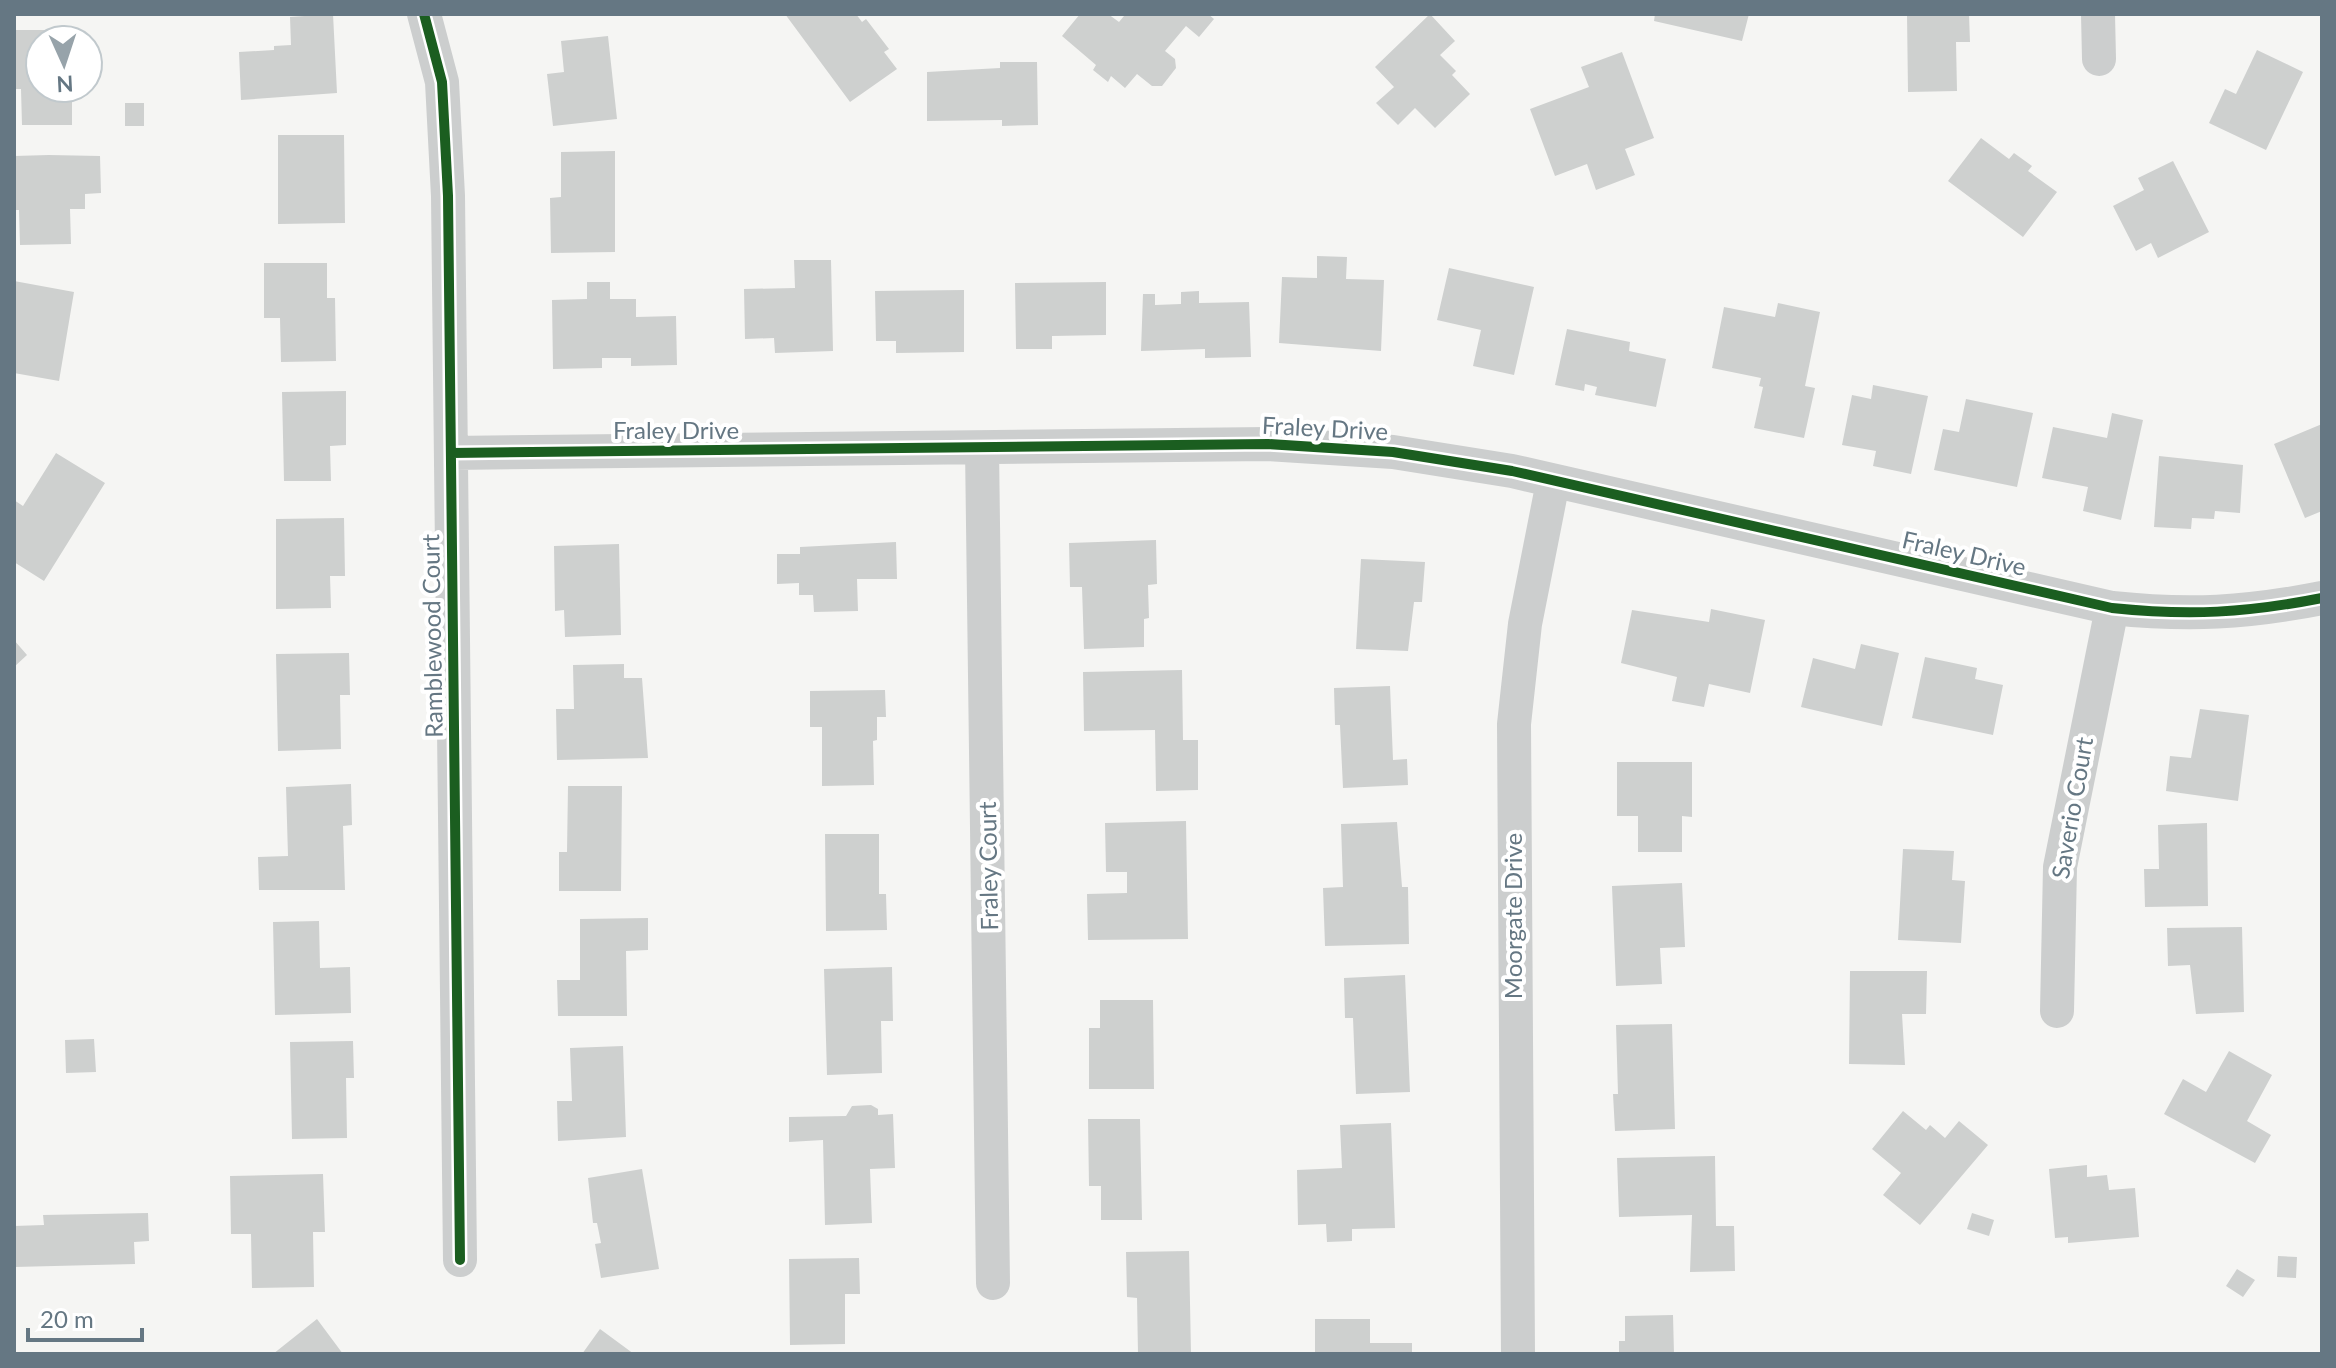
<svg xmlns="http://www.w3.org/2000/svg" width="2336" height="1368" font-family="Lato,sans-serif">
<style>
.building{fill:#ced0cf}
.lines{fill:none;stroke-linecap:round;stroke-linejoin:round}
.minor{stroke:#cccece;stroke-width:34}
.cycleway-casing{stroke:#fff;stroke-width:15}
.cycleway{stroke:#1b5e20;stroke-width:10}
.labels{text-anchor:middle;stroke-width:8;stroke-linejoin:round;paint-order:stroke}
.street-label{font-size:24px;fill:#657783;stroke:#fff}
</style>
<rect width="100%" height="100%" fill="#f5f5f3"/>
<path class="building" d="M 333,14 L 337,93 L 241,100 L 239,52 L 274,50 L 274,46 L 291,45 L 290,17 Z
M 785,14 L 856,14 L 862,22 L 866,19 L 889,49 L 884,52 L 897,69 L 850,102 Z
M 1080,14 L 1108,14 L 1119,22 L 1124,16 L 1121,14 L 1208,14 L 1214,19 L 1199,37 L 1186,26 L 1165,51 L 1175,59 L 1176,68 L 1162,86 L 1152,86 L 1137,74 L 1125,88 L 1111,76 L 1108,82 L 1093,70 L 1096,65 L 1062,36 Z
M 1430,14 L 1455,41 L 1440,55 L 1456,71 L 1452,75 L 1470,94 L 1435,128 L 1415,108 L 1398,125 L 1376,103 L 1394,87 L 1375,67 Z
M 1655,14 L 1749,14 L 1742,41 L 1654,21 Z
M 1907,14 L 1969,14 L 1970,42 L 1956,42 L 1957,91 L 1908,92 Z
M 14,30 L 72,30 L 72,40 L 40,40 L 40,88 L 72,88 L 72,125 L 22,125 L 21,89 L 14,89 Z
M 608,36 L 617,119 L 553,126 L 547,74 L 564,72 L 561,41 Z
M 2257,50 L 2303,72 L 2266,150 L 2209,123 L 2225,89 L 2236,94 Z
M 1622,52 L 1654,138 L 1625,149 L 1635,175 L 1596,190 L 1587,164 L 1555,176 L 1530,109 L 1589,87 L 1581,67 Z
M 1000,62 L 1037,62 L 1038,125 L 1002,126 L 1002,120 L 927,121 L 927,72 L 1000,68 Z
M 125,103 L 144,103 L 144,126 L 125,126 Z
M 278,135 L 344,135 L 345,223 L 278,224 Z
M 1981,138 L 2009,159 L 2014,153 L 2032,166 L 2028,171 L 2057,192 L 2023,237 L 1948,181 Z
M 615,151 L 615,252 L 551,253 L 550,198 L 561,197 L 561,152 Z
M 49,155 L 100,156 L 101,193 L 85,194 L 85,209 L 70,209 L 71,244 L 20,245 L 19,210 L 14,210 L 14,156 Z
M 2173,161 L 2209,232 L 2158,258 L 2151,243 L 2136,251 L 2113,206 L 2144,190 L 2138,178 Z
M 1317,256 L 1347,257 L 1346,279 L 1384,280 L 1381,351 L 1279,343 L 1282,277 L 1317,278 Z
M 794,260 L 831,260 L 833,351 L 775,353 L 774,338 L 745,339 L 744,289 L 795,288 Z
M 264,263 L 327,263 L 327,298 L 335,298 L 336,361 L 281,362 L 280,318 L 264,318 Z
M 1449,268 L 1534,287 L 1514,375 L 1473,366 L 1481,330 L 1437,320 Z
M 14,281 L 74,292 L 59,381 L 14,373 Z
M 587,282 L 610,282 L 610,299 L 636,299 L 636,317 L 676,316 L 677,365 L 631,366 L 631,358 L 602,358 L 602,368 L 553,369 L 552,300 L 587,299 Z
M 1106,282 L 1106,335 L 1052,336 L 1052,349 L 1016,349 L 1015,283 Z
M 964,290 L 964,352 L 896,353 L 896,341 L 876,341 L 875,291 Z
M 1199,291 L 1199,303 L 1249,302 L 1251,357 L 1205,358 L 1205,349 L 1141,351 L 1143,294 L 1155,294 L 1155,305 L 1181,304 L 1181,292 Z
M 1778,303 L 1820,312 L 1805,386 L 1815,388 L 1804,438 L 1754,428 L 1763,387 L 1759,386 L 1761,378 L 1712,368 L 1724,307 L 1775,317 Z
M 1567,329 L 1630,342 L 1629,351 L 1666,359 L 1656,407 L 1595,395 L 1597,387 L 1585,384 L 1584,391 L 1555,385 Z
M 1873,385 L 1928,396 L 1911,474 L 1873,466 L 1876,451 L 1842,445 L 1852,395 L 1871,399 Z
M 346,391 L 346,445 L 330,446 L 331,481 L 284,481 L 282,392 Z
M 1966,399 L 2033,413 L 2017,487 L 1934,470 L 1943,429 L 1959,432 Z
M 2112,413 L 2143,420 L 2121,520 L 2083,511 L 2088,487 L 2042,478 L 2053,427 L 2107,438 Z
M 2322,424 L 2322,511 L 2305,518 L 2274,444 Z
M 56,453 L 105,483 L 44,581 L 14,562 L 14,500 L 23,506 Z
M 2159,456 L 2243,465 L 2240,513 L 2215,511 L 2214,519 L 2192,518 L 2191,529 L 2154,527 Z
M 344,518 L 345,576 L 330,576 L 331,608 L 276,609 L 276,519 Z
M 1156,540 L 1157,584 L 1148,585 L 1149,618 L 1144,619 L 1144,647 L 1084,649 L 1082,587 L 1070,587 L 1069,543 Z
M 896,542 L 897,579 L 857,579 L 858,611 L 814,612 L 813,595 L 799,595 L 799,583 L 777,584 L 777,554 L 800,554 L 800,547 Z
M 619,544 L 621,635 L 565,637 L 564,610 L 555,611 L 554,546 Z
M 1361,559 L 1425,562 L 1422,602 L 1414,602 L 1408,651 L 1356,649 Z
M 1711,609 L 1765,620 L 1750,693 L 1709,684 L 1704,707 L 1672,701 L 1677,677 L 1621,663 L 1632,610 L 1709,622 Z
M 14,640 L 27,655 L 14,667 Z
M 1861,644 L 1899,653 L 1882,726 L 1801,707 L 1813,658 L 1855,669 Z
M 349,653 L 350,695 L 340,695 L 341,749 L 278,751 L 276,654 Z
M 1925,657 L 1977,668 L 1975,679 L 2003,685 L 1993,735 L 1912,718 Z
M 624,664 L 624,678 L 642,678 L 648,758 L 557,760 L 556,709 L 574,709 L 573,665 Z
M 1182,670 L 1183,740 L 1198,740 L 1198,790 L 1156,791 L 1155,730 L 1084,731 L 1083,672 Z
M 1390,686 L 1393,760 L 1407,759 L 1408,785 L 1343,788 L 1340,725 L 1335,725 L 1334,688 Z
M 885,690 L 886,717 L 877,717 L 877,740 L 873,741 L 874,785 L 822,786 L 822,727 L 810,727 L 810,691 Z
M 2200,709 L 2249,715 L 2238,801 L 2166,791 L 2170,756 L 2191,758 Z
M 1617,762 L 1692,762 L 1692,817 L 1682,816 L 1682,852 L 1638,852 L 1638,816 L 1617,816 Z
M 351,784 L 352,825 L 343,826 L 345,890 L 259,890 L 258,857 L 288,856 L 286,787 Z
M 568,786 L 622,786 L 621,891 L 559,891 L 559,852 L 567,852 Z
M 1186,821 L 1188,939 L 1088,940 L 1087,894 L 1127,893 L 1127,872 L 1106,872 L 1105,823 Z
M 1397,822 L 1402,887 L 1408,887 L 1409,944 L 1325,946 L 1323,888 L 1343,887 L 1341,824 Z
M 2207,823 L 2208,906 L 2145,907 L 2144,869 L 2159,869 L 2158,825 Z
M 825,834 L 879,834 L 879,894 L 886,894 L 887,930 L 826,931 Z
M 1903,849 L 1954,851 L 1952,880 L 1965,881 L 1961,943 L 1898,940 Z
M 1682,883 L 1685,947 L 1660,948 L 1662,984 L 1616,986 L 1612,886 Z
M 648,918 L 648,950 L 626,951 L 627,1016 L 558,1016 L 557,980 L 580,980 L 580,919 Z
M 319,921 L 320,968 L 350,967 L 351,1013 L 275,1015 L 273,922 Z
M 2242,927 L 2244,1012 L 2196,1014 L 2190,965 L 2168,966 L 2167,928 Z
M 892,967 L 893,1021 L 881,1021 L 882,1073 L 827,1075 L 824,969 Z
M 1850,971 L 1927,971 L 1926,1014 L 1902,1014 L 1905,1065 L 1849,1064 Z
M 1405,975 L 1410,1092 L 1356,1094 L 1353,1018 L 1345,1018 L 1344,978 Z
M 1100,1000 L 1153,1000 L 1154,1089 L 1089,1089 L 1089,1028 L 1100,1028 Z
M 1672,1024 L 1675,1129 L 1615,1131 L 1613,1094 L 1618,1094 L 1616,1025 Z
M 94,1039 L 96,1072 L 66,1073 L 65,1040 Z
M 353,1041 L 354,1078 L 346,1078 L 347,1138 L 292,1139 L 290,1042 Z
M 623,1046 L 626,1137 L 558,1141 L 557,1101 L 572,1101 L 570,1048 Z
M 2229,1051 L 2272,1075 L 2247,1121 L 2271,1135 L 2255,1163 L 2164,1114 L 2183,1079 L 2206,1092 Z
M 871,1105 L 878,1109 L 878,1115 L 893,1114 L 895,1168 L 870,1169 L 872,1223 L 825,1225 L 823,1140 L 789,1142 L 789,1117 L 846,1116 L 852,1106 Z
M 1903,1111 L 1926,1130 L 1930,1125 L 1945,1138 L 1959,1121 L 1988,1145 L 1920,1225 L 1883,1195 L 1901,1173 L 1872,1149 Z
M 1088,1119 L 1140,1119 L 1142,1220 L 1101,1220 L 1101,1186 L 1089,1186 Z
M 1391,1123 L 1395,1228 L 1352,1229 L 1352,1241 L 1327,1242 L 1326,1224 L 1298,1225 L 1297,1170 L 1342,1168 L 1340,1125 Z
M 1715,1156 L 1716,1226 L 1734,1226 L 1735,1271 L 1690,1272 L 1692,1215 L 1619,1217 L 1617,1158 Z
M 2087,1165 L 2087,1177 L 2107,1175 L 2109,1190 L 2135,1188 L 2139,1237 L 2068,1243 L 2068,1237 L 2055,1238 L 2049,1169 Z
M 642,1169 L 659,1269 L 601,1278 L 595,1244 L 601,1243 L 597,1223 L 593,1223 L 588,1178 Z
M 323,1174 L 325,1232 L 313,1232 L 314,1287 L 252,1288 L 251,1234 L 231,1234 L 230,1176 Z
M 148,1213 L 149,1241 L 134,1242 L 135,1264 L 14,1267 L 14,1226 L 44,1225 L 43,1215 Z
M 1972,1213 L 1994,1220 L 1989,1236 L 1967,1229 Z
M 1189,1251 L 1191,1354 L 1138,1354 L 1137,1298 L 1127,1297 L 1126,1252 Z
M 2278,1256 L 2297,1257 L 2296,1278 L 2277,1277 Z
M 859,1258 L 860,1294 L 845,1294 L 845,1344 L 790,1345 L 789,1259 Z
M 2237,1269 L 2255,1280 L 2243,1297 L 2226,1286 Z
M 1673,1315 L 1674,1354 L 1619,1354 L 1619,1341 L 1625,1341 L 1625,1316 Z
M 317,1319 L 343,1354 L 273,1354 Z
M 1315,1319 L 1370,1319 L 1370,1343 L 1412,1343 L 1412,1354 L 1315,1354 Z
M 600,1329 L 634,1354 L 582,1354 Z"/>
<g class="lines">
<path class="minor" d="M 424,14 L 442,82 L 448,196 L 460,1260
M 2098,14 L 2099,59
M 982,448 L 993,1283
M 451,453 L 1268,444 L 1393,452 L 1512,471 L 2112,608 C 2189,616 2246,613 2322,598
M 2057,1011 L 2060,867 L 2112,608
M 1518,1354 L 1514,724 L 1525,624 L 1553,482"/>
<defs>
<path id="cycleway" d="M 424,14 L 442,82 L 448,196 L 460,1260
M 451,453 L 1268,444 L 1393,452 L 1512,471 L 2112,608 C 2189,616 2246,613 2322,598"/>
</defs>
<use href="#cycleway" class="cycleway-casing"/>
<use href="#cycleway" class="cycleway"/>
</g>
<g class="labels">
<g class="street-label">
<text transform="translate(1325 429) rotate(3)" y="8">Fraley Drive</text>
<text x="676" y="439">Fraley Drive</text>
<text transform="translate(1964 554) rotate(13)" y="8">Fraley Drive</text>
<text transform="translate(433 636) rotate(-91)" y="8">Ramblewood Court</text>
<text transform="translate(2073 808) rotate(-80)" y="8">Saverio Court</text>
<text transform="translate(989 866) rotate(-91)" y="8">Fraley Court</text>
<text transform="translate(1514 916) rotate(-90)" y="8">Moorgate Drive</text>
</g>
</g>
<rect width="2336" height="1368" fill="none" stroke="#657783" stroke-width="32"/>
<g transform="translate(64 64) rotate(177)"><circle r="38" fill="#ffffff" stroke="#c1c9cd" stroke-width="2"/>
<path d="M0-6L14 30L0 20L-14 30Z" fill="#97a3aa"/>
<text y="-12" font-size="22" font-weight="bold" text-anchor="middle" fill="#657783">N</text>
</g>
<path d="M28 1328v12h114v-12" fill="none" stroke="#657783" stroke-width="4"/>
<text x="40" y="1328" font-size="24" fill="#657783" stroke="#ffffff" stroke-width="6" paint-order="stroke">20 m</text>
</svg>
